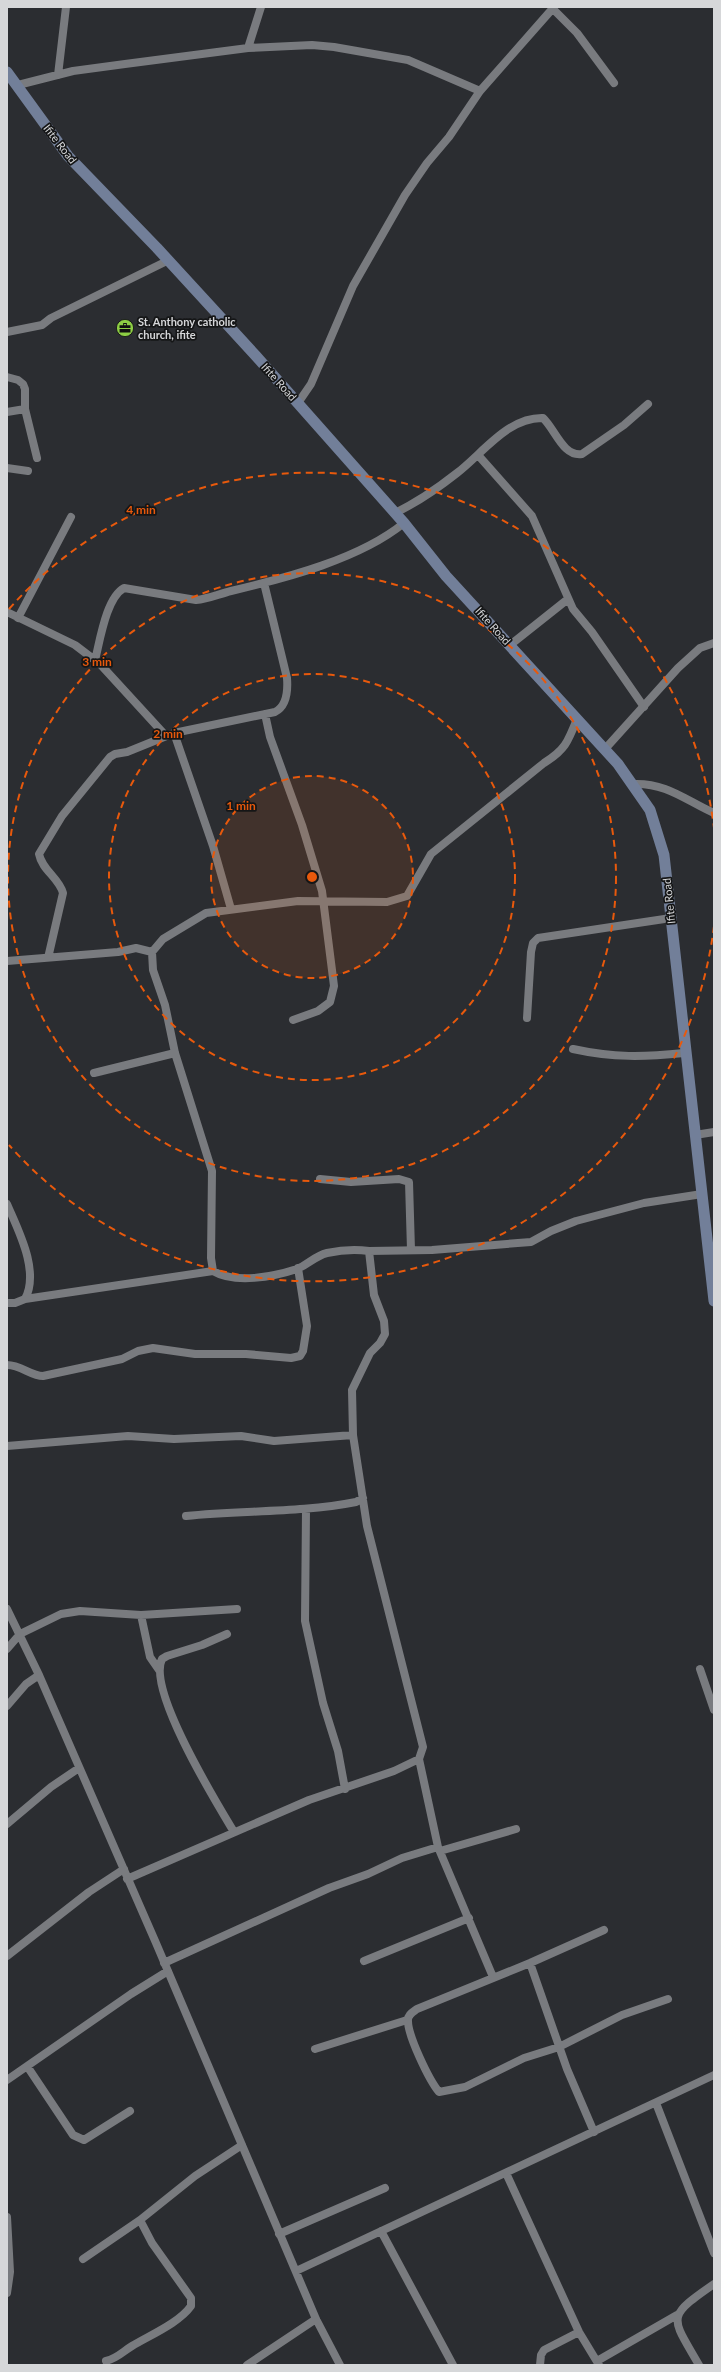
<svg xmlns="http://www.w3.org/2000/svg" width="721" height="2372" font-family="Lato,sans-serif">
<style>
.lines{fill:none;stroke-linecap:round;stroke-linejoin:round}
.street{stroke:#797b7f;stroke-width:8}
.secondary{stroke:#727f99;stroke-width:11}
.ring{fill:none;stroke:#e8590c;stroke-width:2;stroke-dasharray:7 5}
.labels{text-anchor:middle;stroke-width:3.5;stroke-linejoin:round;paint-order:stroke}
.street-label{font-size:11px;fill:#d6d7d9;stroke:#151617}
.poi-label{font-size:11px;font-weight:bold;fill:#d6d7d9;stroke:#151617;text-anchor:start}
.centre{fill:#e8590c;stroke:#151617;stroke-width:2}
.ring-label{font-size:12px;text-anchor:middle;font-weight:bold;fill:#e8590c;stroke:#151617;stroke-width:3.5;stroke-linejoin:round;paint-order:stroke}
</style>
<rect width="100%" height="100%" fill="#2b2d31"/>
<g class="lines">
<path class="street" d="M 553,9 L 577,33 L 614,83
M 248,48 L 261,7
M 58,75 L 66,7
M 18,85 L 73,71 L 125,64 L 248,48 L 312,45 L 334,47 L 408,60 L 480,91
M 7,332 L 42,325 L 51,318 L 169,260
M 7,377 L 18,380 L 23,384 L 25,389 L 25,409 L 37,458
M 298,403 L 311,384 L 353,286 L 405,195 L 427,163 L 449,137 L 480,91 L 554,7
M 7,412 L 25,409
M 478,455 L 532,516 L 573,609 L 592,632 L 644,707
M 7,468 L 28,471
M 395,513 C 418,502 438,488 457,473 C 483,453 508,417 543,418 C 555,429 563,457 582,454 L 624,425 L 648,404
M 7,612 L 75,645 L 100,664 L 166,736
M 18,618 L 71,517
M 510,645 L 568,599
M 95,660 C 100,641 106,598 124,588 L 196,600 C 208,599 219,594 231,591 C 286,578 360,559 404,523
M 265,714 L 270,737 L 302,825 L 322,891 L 334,986 L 330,1002 L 318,1011 L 293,1020
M 174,733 L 213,846 L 231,909
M 605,749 L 678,668 L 700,648 L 714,643
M 634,784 C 667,783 685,800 714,813
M 48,958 L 63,893 C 59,878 42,870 39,854 L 62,816 L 110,757 L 115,754 L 127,752 L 174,733 L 275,712 C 287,706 288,691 287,678 L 264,583
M 7,961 L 118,952 L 136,948 L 152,952
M 527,1018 L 531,952 L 533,943 L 538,938 L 671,918
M 573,1049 C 614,1058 644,1057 684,1053
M 94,1073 L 175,1053
M 695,1135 L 714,1132
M 320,1179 L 351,1182 L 399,1179 L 409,1182 L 411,1250
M 7,1204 C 18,1230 40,1271 25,1299 L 15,1303 L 7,1303
M 369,1251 C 355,1249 341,1250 327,1253 C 315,1256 307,1265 297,1269 C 273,1277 235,1284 213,1271 L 211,1258 L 212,1171 L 175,1053 L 165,1005 L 153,970 L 152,952 L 163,939 L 206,913 L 298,901 L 387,902 L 407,896 L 431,854 L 544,763 C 565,750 568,742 577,719
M 25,1299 L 213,1271
M 7,1365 C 21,1365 31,1376 43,1376 L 122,1359 L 138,1351 L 153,1348 L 195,1354 L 246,1354 L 291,1358 L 300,1356 L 303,1351 L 307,1326 L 298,1268
M 353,1435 L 352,1390 L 370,1353 L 380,1343 L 385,1334 L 384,1321 L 374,1295 L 369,1251 L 432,1250 L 531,1242 L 551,1231 L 576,1221 L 644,1203 L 702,1194
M 7,1446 L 128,1436 L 174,1439 L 241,1436 L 274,1441 L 353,1435 L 367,1526 L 423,1747 L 419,1759 L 438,1847 L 493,1977
M 306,1510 L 305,1621 L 323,1703 L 338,1751 L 345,1789
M 186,1516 C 243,1510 300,1513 356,1502 L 363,1498
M 7,1609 L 39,1675 L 156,1943 L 316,2319 L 340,2365
M 141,1615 L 150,1657 L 159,1670
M 227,1634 L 202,1645 L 167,1656 L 162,1659 C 147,1690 216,1802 234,1832
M 7,1649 L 20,1634 L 61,1614 L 80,1611 L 141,1615 L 237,1609
M 700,1669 L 714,1710
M 7,1706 L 26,1684 L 39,1675
M 7,1824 L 51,1787 L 79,1768
M 440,1851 L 516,1829
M 127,1879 L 309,1800 L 394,1771 L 419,1759
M 604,1930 L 530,1963 L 417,2009 C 413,2012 407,2015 408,2021 C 408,2036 429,2080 439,2092 L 465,2087 L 524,2058 L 559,2047 L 622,2015 L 668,1999
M 7,1956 L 89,1892 L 124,1869
M 364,1961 L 469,1918
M 164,1963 L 329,1888 L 368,1874 L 402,1858 L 438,1847
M 530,1963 L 567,2069 L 594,2132
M 315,2049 L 407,2020
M 27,2066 L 73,2135 L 84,2140 L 130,2111
M 7,2080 L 131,1994 L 168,1971
M 656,2103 L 714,2253
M 506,2173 L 579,2332 L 599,2365
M 7,2217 L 10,2272 L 7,2293
M 381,2231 L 453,2365
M 279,2234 L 385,2188
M 83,2259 L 140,2220
M 296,2271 L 714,2075
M 106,2361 C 118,2358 122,2352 132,2346 C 150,2335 179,2323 191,2306 L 191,2298 L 152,2243 L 140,2220 L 195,2176 L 242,2145
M 597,2361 L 677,2315
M 247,2365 L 316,2319
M 540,2365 L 541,2355 L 544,2350 L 579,2332
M 699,2365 C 671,2316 665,2318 714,2284"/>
<path class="secondary" d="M 7,72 L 68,156 L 157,248 L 256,356 L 404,523 L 446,576 L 618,764 L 650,810 L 664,855 L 714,1301"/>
</g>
<circle cx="312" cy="877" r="101" fill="#e8590c" fill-opacity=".12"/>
<g class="ring">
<circle cx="312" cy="877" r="101"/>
<circle cx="312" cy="877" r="203"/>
<circle cx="312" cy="877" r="304"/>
<path d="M714 926A405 405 0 0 1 9 1145M9 609A405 405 0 0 1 714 828"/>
</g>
<defs>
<symbol id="office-disc" viewBox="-11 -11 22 22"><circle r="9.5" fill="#8dce44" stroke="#151617"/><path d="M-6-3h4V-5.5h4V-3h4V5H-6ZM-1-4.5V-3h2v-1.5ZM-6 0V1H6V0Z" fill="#111"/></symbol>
</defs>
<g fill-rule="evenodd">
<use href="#office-disc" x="115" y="318" width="20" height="20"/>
</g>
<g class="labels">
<g class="street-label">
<text transform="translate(60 144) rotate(52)" y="4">Ifite Road</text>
<text transform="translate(279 382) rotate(48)" y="4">Ifite Road</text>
<text transform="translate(493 626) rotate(48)" y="4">Ifite Road</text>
<text transform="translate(669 901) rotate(-96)" y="4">Ifite Road</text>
</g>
<g class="poi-label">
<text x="138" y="326">St. Anthony catholic<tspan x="138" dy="13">church, ifite</tspan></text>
</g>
</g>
<circle cx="312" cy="877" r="6" class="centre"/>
<g class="ring-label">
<text x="141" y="514">4 min</text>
<text x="97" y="666">3 min</text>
<text x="168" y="738">2 min</text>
<text x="241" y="810">1 min</text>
</g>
<rect width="721" height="2372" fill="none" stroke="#d6d7d9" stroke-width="16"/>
</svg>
